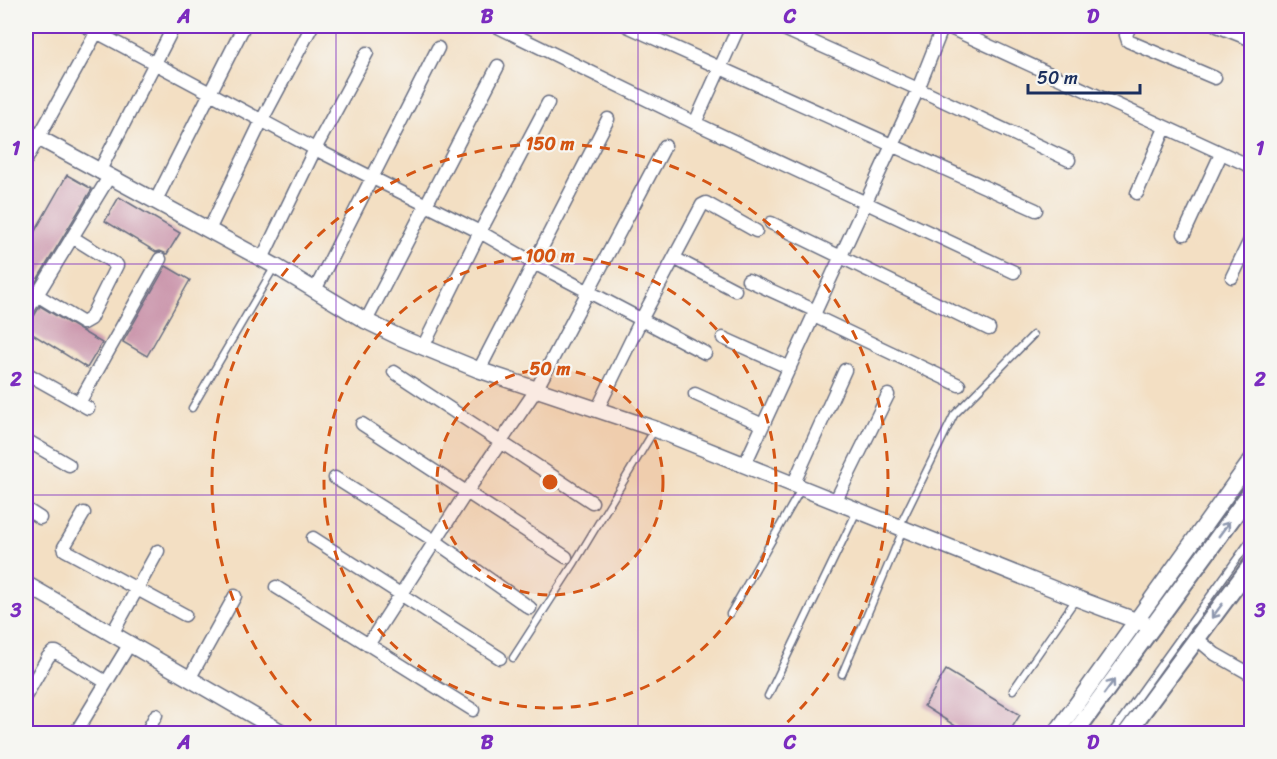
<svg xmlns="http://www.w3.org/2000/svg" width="1277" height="759" font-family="Sriracha,sans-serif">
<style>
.building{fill:#cc99ae}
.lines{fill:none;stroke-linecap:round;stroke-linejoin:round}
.service-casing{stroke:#676d81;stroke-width:9}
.minor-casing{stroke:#676d81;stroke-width:15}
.tertiary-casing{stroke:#676d81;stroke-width:18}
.secondary-casing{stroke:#676d81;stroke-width:20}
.service{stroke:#fff;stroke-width:6}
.minor{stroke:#fff;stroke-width:12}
.tertiary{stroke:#fff;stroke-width:15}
.secondary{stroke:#fff;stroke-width:16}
.oneway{stroke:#8d97ae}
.grid{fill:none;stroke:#7b2cbf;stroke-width:1.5;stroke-opacity:0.55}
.ring{fill:none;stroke:#d45514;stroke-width:3;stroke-dasharray:10 8}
.centre{fill:#d45514;stroke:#f6f6f2;stroke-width:3}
.ring-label{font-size:18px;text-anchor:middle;font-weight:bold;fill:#d45514;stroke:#f6f6f2;stroke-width:4.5;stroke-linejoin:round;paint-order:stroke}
.neatline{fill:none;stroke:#7b2cbf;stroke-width:2}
.grid-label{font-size:20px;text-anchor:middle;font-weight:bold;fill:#7b2cbf}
</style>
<rect width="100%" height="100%" fill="#f6f6f2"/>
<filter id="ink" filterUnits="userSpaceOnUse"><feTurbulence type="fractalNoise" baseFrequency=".0167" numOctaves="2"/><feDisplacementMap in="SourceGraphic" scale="12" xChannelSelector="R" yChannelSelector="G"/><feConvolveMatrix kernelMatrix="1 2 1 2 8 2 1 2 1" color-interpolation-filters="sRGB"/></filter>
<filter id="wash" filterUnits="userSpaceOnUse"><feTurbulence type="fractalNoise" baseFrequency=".008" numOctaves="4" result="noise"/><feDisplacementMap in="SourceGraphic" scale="24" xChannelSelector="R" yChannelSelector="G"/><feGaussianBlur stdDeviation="1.35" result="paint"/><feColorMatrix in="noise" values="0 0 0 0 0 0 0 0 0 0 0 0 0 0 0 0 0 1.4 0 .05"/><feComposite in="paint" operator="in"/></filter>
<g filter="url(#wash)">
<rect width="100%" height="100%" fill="#f3dfc3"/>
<g id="blocks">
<path class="building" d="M 67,175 L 92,189 L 26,298 L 26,247 Z
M 119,197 L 180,233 L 167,254 L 160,251 L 156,252 L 105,221 Z
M 166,266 L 190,280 L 147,356 L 123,342 Z
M 40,306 L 102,343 L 87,368 L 26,330 L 26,321 L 33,318 Z
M 946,670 L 1020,715 L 1008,734 L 968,734 L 924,706 Z"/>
</g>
</g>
<g filter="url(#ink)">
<use href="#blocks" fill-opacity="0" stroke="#676d81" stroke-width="1.5"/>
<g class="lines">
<defs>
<path id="service" d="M 192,408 L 275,266
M 899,527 L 954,415 L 1033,335
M 730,614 L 801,489
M 513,658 L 575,562 L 655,429
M 842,674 L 903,530
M 1013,690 L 1076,599
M 768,696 L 857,511
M 1111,734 L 1252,538"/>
<path id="minor" d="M 85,26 L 315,149 L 480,232 L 534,263 L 705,353
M 496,26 L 695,123 L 1014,272
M 627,26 L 1036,210
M 777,26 L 918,89 L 1069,160
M 946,26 L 1252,167
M 1130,26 L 1126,35 L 1128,41 L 1215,78
M 1217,26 L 1252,40
M 26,30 L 28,26
M 695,123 L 739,26
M 26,160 L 100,26
M 99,172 L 174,26
M 1137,193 L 1165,128
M 155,202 L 244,26
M 771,223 L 989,329
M 209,230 L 262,120 L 312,26
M 1184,234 L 1221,154
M 674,258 L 735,290
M 262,259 L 315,149 L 367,53
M 1232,277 L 1252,236
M 748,280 L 816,311
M 315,290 L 438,48
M 37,295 L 83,323 L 90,319 L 117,265 L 72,237
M 26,313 L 109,177
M 814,316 L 959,385
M 366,321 L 498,66
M 723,338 L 790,368
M 423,347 L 480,232 L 548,103
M 479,370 L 608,119
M 394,372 L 592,502
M 26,373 L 88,408
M 695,394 L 763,425
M 79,403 L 160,259
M 597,410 L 641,320 L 702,205 L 706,203 L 756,231
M 362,424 L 566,557
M 26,440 L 69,465
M 745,464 L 918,89 L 943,26
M 335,478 L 435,541 L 530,608
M 793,485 L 845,370
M 835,502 L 888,395
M 26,509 L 40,518
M 84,513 L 64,547 L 65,550 L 185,615
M 313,538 L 500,658
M 276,587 L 473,710
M 112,634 L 158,551
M 1196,638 L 1215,654 L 1252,675
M 368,645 L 466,493 L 536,390 L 665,146
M 189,679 L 235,596
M 26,695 L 48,657 L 53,652 L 56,652 L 106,682
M 75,734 L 129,645
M 146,734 L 156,715"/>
<path id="tertiary" d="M 26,131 L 275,266 L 366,321 L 401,338 L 479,370 L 655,429 L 1076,598 L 1153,627
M 26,584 L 285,734
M 1055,734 L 1252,459"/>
<path id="secondary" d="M 1074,734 L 1252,491
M 1126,734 L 1252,564"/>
</defs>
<use href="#service" class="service-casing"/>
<use href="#minor" class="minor-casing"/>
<use href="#tertiary" class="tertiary-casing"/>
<use href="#secondary" class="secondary-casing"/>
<use href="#service" class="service"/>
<use href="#minor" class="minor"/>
<use href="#tertiary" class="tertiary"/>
<use href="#secondary" class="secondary"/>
</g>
<defs><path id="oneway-shaft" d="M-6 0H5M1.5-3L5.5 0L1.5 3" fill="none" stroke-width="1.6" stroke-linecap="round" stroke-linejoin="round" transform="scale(1.5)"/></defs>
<g class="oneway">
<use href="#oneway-shaft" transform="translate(1224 529) rotate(-54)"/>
<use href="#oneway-shaft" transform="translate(1217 611) rotate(127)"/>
<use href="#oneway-shaft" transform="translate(1109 687) rotate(-54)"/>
</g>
</g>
<path class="grid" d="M 336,26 L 336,734M 638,26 L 638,734M 941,26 L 941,734M 26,264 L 1252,264M 26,495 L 1252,495"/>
<circle cx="550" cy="482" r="113" fill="#d45514" fill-opacity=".12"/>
<g class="ring">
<circle cx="550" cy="482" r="113"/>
<circle cx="550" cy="482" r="226"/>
<path d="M324 733A338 338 0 1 1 776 733"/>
</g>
<circle cx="550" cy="482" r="9" class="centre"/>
<g class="ring-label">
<text x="550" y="150">150 m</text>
<text x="550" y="262">100 m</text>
<text x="550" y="375">50 m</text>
</g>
<rect width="1277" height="759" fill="none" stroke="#f6f6f2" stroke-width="66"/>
<path d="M1028 84v9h112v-9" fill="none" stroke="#1b2f5e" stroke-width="3"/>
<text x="1037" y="84" font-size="18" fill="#1b2f5e" stroke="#f6f6f2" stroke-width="4.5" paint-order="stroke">50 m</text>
<rect x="33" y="33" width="1211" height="693" class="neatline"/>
<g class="grid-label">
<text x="184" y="23">A</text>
<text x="487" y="23">B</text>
<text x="790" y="23">C</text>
<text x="1093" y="23">D</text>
<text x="16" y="155">1</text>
<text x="1260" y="155">1</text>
<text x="16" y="386">2</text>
<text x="1260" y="386">2</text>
<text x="16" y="617">3</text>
<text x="1260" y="617">3</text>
<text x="184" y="749">A</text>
<text x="487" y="749">B</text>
<text x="790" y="749">C</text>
<text x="1093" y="749">D</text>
</g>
</svg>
